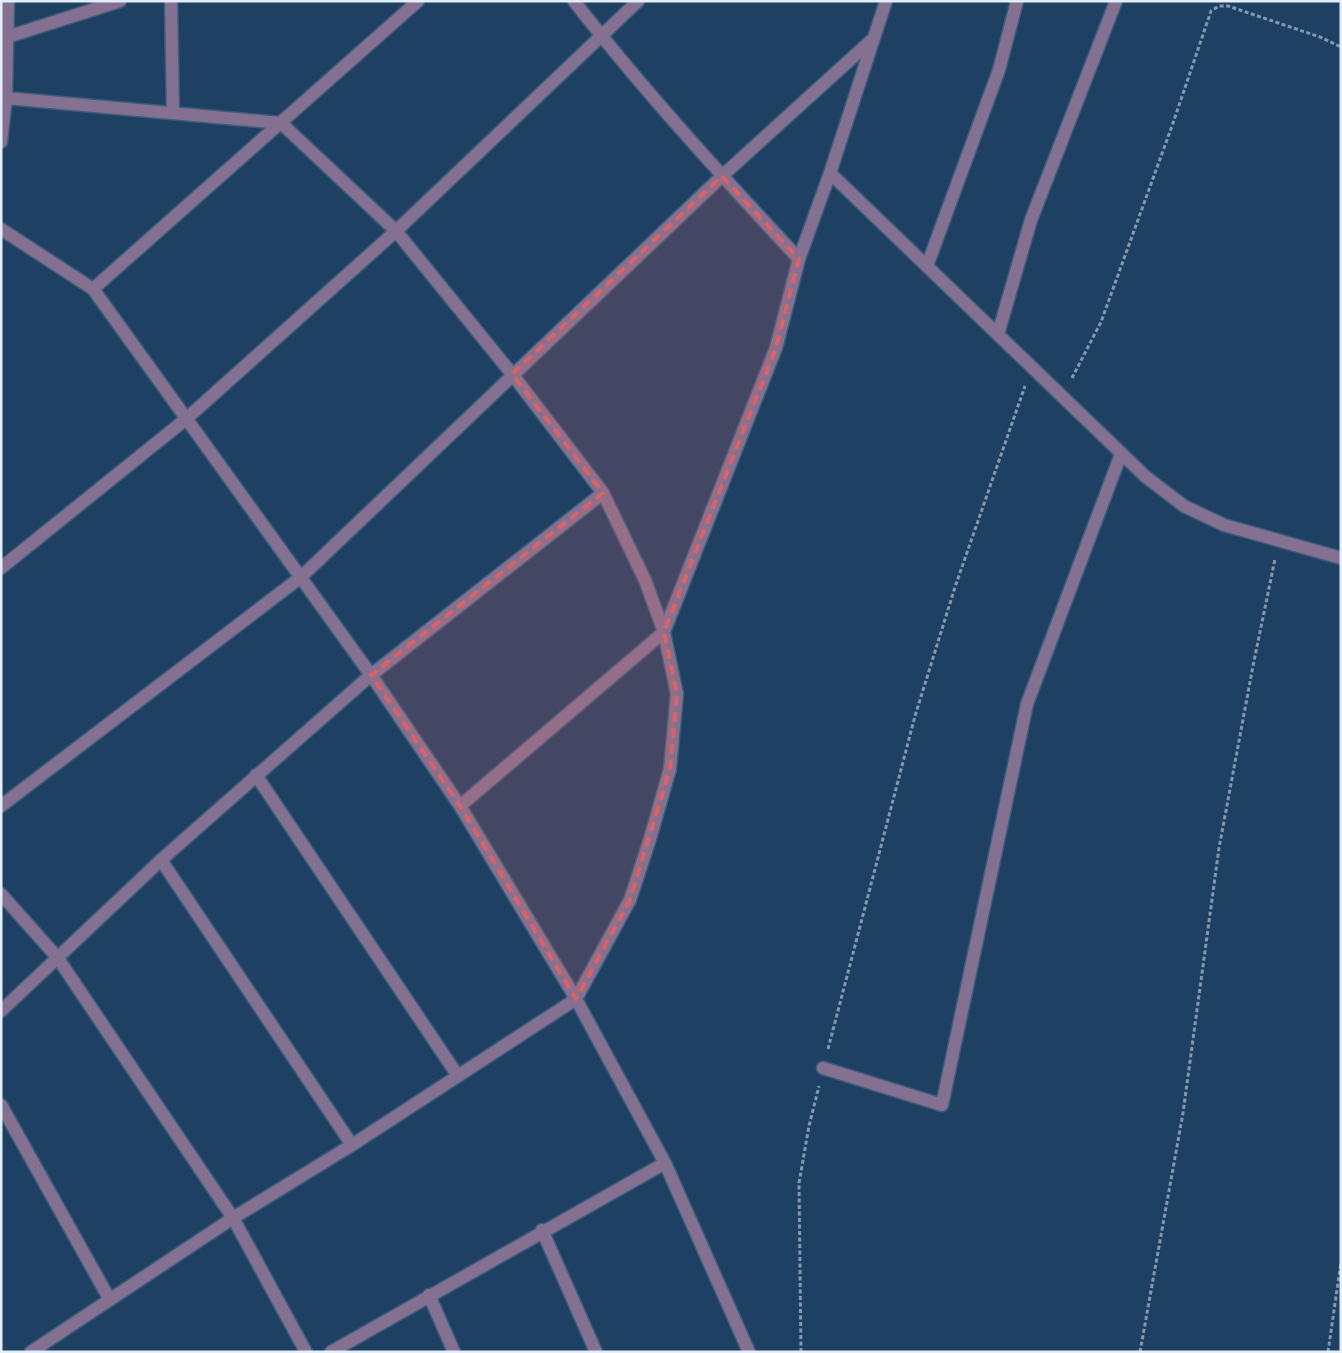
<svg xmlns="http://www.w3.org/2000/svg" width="1342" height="1353" font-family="Poppins,sans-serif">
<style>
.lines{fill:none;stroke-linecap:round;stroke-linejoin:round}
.minor-casing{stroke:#3d5c7a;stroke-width:15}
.path{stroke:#8399b1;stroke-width:3;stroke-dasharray:4 2.5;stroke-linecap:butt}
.minor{stroke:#847191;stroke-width:12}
.marked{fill:#da6367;fill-opacity:0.2;stroke:#da6367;stroke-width:4;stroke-dasharray:10 6;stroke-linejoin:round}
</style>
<rect width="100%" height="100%" fill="#1e4062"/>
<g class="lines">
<defs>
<path id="minor" d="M 171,1 L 173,112
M 574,1 C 644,91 722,176 799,259
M 7,37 L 120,1
M 6,98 L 281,123 L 396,231 L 512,374 L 603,493 L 645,580 L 664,632 L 677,694 L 670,769 L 650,839 L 630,900 L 576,999 L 352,1145 L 233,1218 L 31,1352
M 1,142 L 6,98 L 8,1
M 830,173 L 1146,477 L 1184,506 L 1224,525 L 1341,558
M 1,229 L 93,289 L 371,675 L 460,806 L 576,999 L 665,1163 L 749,1352
M 927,266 L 999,70 L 1017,1
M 93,289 L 418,1
M 998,334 L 1031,220 L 1116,1
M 1,568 L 186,419 L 396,231 L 638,1
M 256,775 L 458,1076
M 1,806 L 301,577 L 722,176 L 874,38
M 460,806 L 664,632 L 776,348 L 799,259 L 830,173 L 886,1
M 161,860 L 352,1145
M 1,894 L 57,957 L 233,1218 L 306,1352
M 1,1011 L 161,860 L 371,675 L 603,493
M 823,1068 L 942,1105 L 1027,704 L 1121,454
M 1,1105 L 110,1300
M 542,1230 L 596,1352
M 429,1295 L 454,1352
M 331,1352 L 665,1163"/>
</defs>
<use href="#minor" class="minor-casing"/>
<path class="path" d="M 1072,378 L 1101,322 L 1172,126 L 1211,11 L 1219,6 L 1228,6 L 1320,37 L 1341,47
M 828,1049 L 915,716 L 955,587 L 1025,386
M 801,1352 L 799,1183 L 809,1126 L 819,1086
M 1140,1352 L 1183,1113 L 1219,848 L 1253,666 L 1275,559
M 1328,1352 L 1341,1262"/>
<use href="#minor" class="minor"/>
</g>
<path class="marked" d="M 722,176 L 799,259 L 776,348 L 664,632 L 677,694 L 670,769 L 630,900 L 576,999 L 460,806 L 371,675 L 603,493 L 512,374 Z"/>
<rect width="1342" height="1353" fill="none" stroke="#e2eefb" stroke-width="5"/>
</svg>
